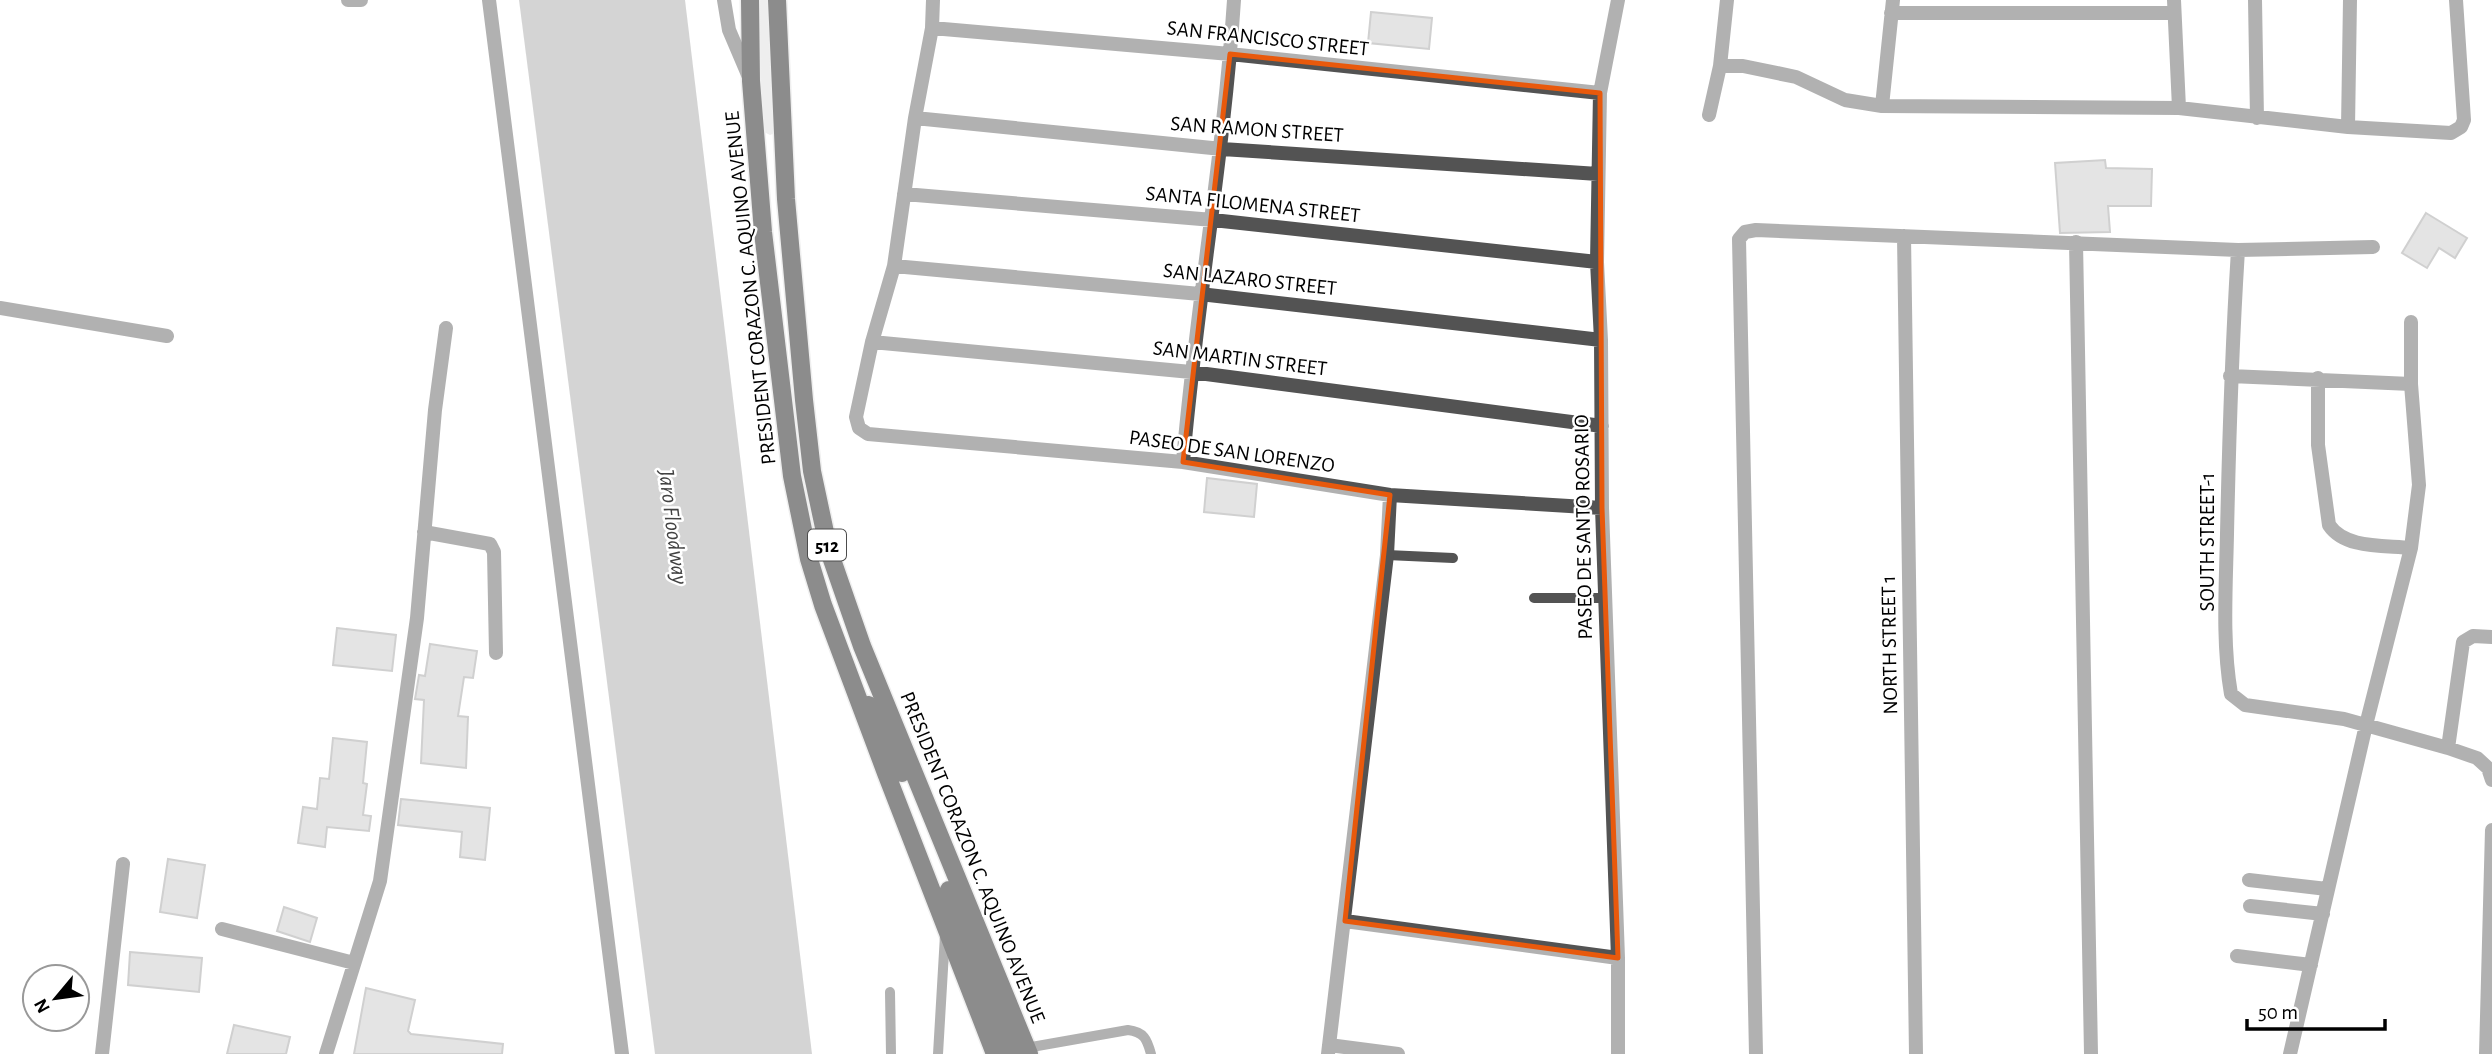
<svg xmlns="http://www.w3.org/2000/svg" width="2492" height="1054" font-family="'Alegreya Sans',sans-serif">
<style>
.green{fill:#dadada}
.water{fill:#a1a1a1}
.building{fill:#c3c3c3;stroke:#979797;stroke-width:2}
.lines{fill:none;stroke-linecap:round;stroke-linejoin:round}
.primary-casing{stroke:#dbdbdb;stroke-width:21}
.service{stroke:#535353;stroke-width:10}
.minor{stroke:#535353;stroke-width:14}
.primary{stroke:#000;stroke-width:18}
.marked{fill:none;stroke:#e8590c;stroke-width:5;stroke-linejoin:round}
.labels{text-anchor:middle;stroke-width:5;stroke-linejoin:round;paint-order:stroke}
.shield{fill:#fff;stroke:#4c4c4c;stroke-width:2}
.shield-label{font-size:19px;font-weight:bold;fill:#000}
.street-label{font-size:21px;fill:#000;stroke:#fff}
.water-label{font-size:23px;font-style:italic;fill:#424242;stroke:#fff}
</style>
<rect width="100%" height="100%" fill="#fff"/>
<path class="green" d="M 755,0 L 773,0 L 775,133 L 770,135 L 762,131 Z"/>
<path class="water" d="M 519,0 L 685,0 L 812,1054 L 655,1054 Z"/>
<path class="building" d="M 1371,12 L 1432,18 L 1429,49 L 1368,43 Z
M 2105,160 L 2106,168 L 2152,169 L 2151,206 L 2108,206 L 2110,232 L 2060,233 L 2055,163 Z
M 2426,213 L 2467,238 L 2455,258 L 2439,248 L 2427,268 L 2402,253 Z
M 1207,478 L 1257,484 L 1254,517 L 1204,512 Z
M 337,628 L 396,635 L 392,671 L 333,665 Z
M 430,644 L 477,651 L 473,678 L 464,677 L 458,716 L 468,717 L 466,768 L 421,763 L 424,700 L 415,699 L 419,675 L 425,676 Z
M 333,738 L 367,742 L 363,783 L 367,784 L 363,815 L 371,816 L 369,831 L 327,827 L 325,847 L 298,843 L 303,807 L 317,809 L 320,778 L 329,779 Z
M 401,799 L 490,808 L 485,860 L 460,857 L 462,832 L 398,825 Z
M 168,859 L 205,865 L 197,918 L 160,912 Z
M 284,907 L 317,918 L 310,942 L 277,931 Z
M 130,952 L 202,958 L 199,992 L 128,985 Z
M 366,988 L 415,1000 L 408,1031 L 411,1034 L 503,1044 L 502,1054 L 354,1054 Z
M 234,1025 L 290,1037 L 286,1054 L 227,1054 Z"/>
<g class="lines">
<defs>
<path id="primary" d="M 750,0 L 751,81 L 763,232 L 792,476 L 809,559 L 823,605 L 886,773 L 995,1054
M 777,0 L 786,199 L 804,400 L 812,471 L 829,551 L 862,646 L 1029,1054
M 868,705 L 881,722 L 902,773
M 949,890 L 1010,1054"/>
</defs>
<use href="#primary" class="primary-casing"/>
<path class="service" d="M 1387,555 L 1453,558
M 1534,598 L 1604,598
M 890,992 L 891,1054
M 1026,1048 L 1128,1030 C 1144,1032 1147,1039 1151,1054
M 938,1054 L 945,935"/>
<path class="minor" d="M 348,0 L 361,0
M 489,0 L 622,1054
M 724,0 L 729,30 L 749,77
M 933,0 L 932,28 L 915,118 L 894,266 L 872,342 L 856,417 L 859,428 L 868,434 L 1183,462 L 1390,495 L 1602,508
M 1618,0 L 1600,93 L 1597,262 L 1601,340 L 1602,508 L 1618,958 L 1618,1054
M 1727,0 L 1720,66 L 1743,66 L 1796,77 L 1845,100 L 1882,106 L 2179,108 L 2348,127 L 2451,133 L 2461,127 L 2464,120 L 2456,0
M 2174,0 L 2179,108
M 2255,0 L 2257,118
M 1891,13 L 2174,13
M 932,28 L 1230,54 L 1600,93
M 1882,106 L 1893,0
M 1709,115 L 1720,66
M 915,118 L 1222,149 L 1598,174
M 2348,127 L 2350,0
M 904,194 L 1213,220 L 1597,262
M 1904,236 L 1916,1054
M 2076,242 L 2091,1054
M 2238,250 C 2232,345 2229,439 2227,534 C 2226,586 2222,642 2231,694 L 2245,705 L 2344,719 L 2448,748 L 2477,758 L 2488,768 L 2492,780
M 894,266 L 1200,294 L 1601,340
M 0,308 L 167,336
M 872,342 L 1191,372 L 1602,426
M 2230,376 L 2411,384
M 2318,378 L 2318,445 L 2329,525 C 2345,549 2384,545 2411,548
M 1183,462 C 1196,307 1224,155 1234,0
M 424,532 L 490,544 L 494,552 L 496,653
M 2448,748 L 2463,642 L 2473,636 L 2492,637
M 2249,880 L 2327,889
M 2250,906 L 2323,914
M 1345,921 L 1618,958
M 222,929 L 354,963
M 2237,956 L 2311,965
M 1329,1045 L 1398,1054
M 102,1054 L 123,864
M 326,1054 L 380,881 L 417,618 L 435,410 L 446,328
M 1328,1054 L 1387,555 L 1390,495
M 1756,1054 L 1739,239 L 1745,232 L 1756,230 L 2238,250 L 2373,247
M 2290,1054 L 2366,725 L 2411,548 L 2419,485 L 2411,384 L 2411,322
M 2486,1054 L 2492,830"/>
<use href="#primary" class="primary"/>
</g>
<path d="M0 0H2492V1054H0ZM 1230,54 L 1600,93 L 1602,508 L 1618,958 L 1345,921 L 1390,495 L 1183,462 Z" fill="#fff" fill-opacity=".55" fill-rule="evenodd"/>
<path class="marked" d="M 1230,54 L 1600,93 L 1602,508 L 1618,958 L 1345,921 L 1390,495 L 1183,462 Z"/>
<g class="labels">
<rect class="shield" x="808" y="529.5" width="38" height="31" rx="5"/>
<g class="shield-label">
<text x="827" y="552">512</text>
</g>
<g class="street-label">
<text transform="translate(1268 38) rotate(6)" y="7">SAN FRANCISCO STREET</text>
<text transform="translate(1257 129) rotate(4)" y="7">SAN RAMON STREET</text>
<text transform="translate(1253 204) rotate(6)" y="7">SANTA FILOMENA STREET</text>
<text transform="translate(1250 279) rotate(6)" y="7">SAN LAZARO STREET</text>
<text transform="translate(750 288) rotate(-96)" y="7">PRESIDENT CORAZON C. AQUINO AVENUE</text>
<text transform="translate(1240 358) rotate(7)" y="7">SAN MARTIN STREET</text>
<text transform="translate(1232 451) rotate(8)" y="7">PASEO DE SAN LORENZO</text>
<text transform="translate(1583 527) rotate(-91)" y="7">PASEO DE SANTO ROSARIO</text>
<text transform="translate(2207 542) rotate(-90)" y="7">SOUTH STREET-1</text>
<text transform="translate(1889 645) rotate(-91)" y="7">NORTH STREET 1</text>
<text transform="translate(973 857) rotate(68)" y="7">PRESIDENT CORAZON C. AQUINO AVENUE</text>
</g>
<g class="water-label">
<text transform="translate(674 527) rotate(83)" y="8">Jaro Floodway</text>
</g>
</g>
<g transform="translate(56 998) rotate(241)"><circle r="33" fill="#ffffff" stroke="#999999" stroke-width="2"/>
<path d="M0-5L12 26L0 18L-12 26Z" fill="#000000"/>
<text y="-10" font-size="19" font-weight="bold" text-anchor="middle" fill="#000000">N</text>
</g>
<path d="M2247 1019v10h138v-10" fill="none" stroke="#000000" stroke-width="3.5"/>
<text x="2258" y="1019" font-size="21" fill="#000000" stroke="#ffffff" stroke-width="5" paint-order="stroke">50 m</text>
</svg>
